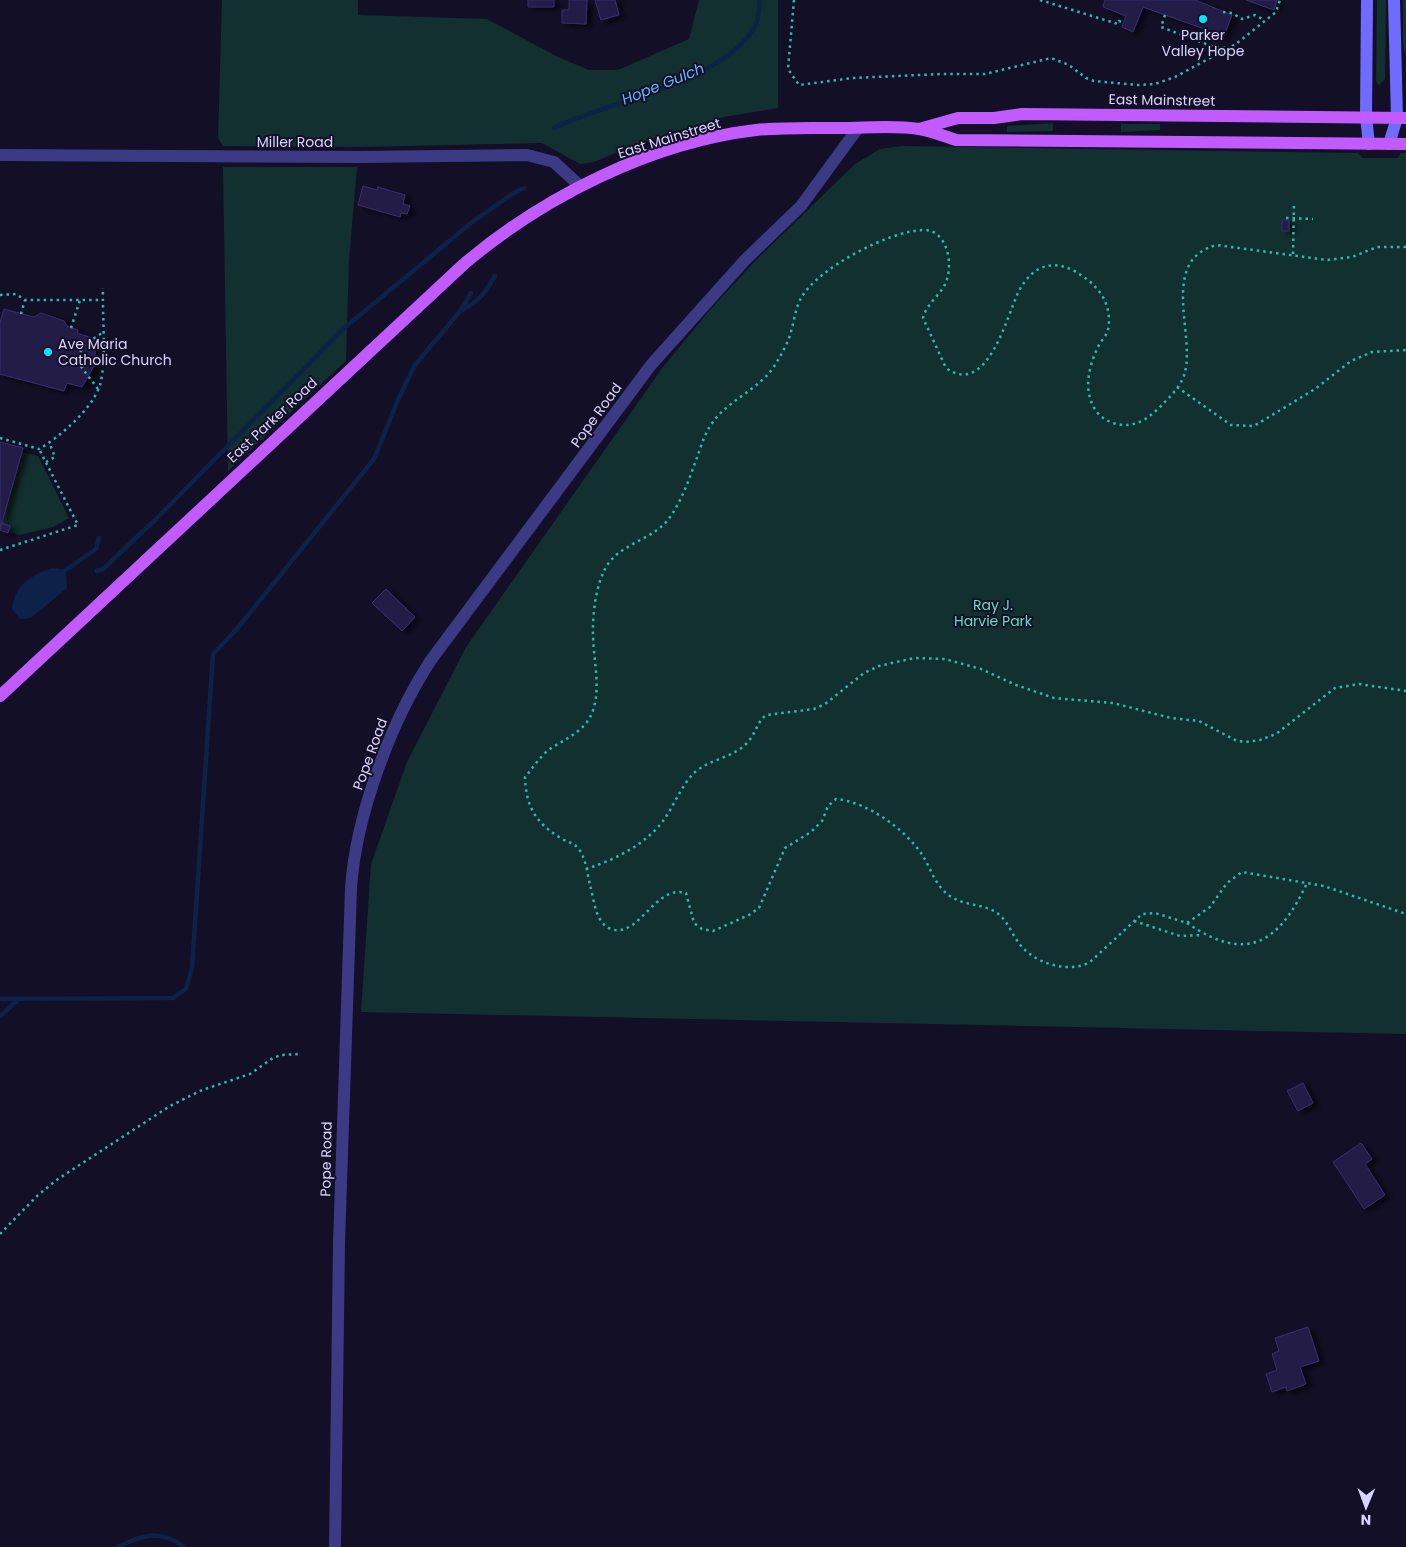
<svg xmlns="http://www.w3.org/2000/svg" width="1406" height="1547" font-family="Poppins,sans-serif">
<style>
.green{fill:#12302f}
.water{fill:#0c2248}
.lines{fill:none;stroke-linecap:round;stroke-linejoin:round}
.stream{stroke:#0c2248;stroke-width:4.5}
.building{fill:#241b47;stroke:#3b2d73;filter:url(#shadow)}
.path{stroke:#2fb8b0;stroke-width:2.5;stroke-dasharray:2.5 4;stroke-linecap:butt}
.street{stroke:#3d3a85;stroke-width:12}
.secondary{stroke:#6f6bff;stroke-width:12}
.primary{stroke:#c25bff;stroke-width:12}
.poi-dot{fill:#00e5ff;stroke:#130f26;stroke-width:2}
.labels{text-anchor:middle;stroke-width:4;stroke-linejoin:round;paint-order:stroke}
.poi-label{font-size:14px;fill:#d9d4ff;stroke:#130f26}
.street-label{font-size:14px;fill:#d9d4ff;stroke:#130f26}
.park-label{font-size:14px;fill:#5fe0c0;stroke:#130f26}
.water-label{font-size:15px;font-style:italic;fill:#62b6ff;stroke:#130f26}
</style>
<defs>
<filter id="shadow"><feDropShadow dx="5.5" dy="3" stdDeviation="2.5" flood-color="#0009"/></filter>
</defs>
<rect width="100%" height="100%" fill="#130f26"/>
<path class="green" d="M 222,0 L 358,0 L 358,15 L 487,19 L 558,57 L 589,70 L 618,70 L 689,39 L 699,0 L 778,0 L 778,108 L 724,117 L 642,142 L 594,162 L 580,164 L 542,143 L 358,147 L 223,146 L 218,138 Z
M 1377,0 L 1386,0 L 1385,79 L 1379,85 L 1376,81 Z
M 1403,0 L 1406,0 L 1406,56 L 1403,45 Z
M 1053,123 L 1053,131 L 1007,132 L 1007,126 Z
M 1121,124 L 1160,124 L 1160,130 L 1121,132 Z
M 902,146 L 1358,153 L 1363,158 L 1397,158 L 1401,153 L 1406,153 L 1406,1034 L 361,1012 L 371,864 L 407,762 L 466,647 L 663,367 L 709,311 L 756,260 L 855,164 L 880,149 Z
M 223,167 L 357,167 L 349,261 L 346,361 L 228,471 Z
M 22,452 L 38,456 L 69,518 L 53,527 L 20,535 L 0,530 L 0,529 Z"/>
<path class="water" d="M 52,568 L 66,570 L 67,588 L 31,618 L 20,619 L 12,609 C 15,584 30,576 52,568 Z"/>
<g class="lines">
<path class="stream" d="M 554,128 C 608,101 725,82 755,26 C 759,18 759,8 760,0
M 462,310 C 479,302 486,291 495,276
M 97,571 L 103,569 L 155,520 L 343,329 L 471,223 L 512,194 L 524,188
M 60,574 L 96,549 L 99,538
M 0,999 L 173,998 L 186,989 L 192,968 L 213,654 L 236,630 L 374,459 L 398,400 L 415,365 L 461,310 L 471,293
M 0,1016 L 19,999
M 118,1547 C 141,1535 162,1529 184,1547"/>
</g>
<path class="building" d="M 528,0 L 554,0 L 554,7 L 528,7 Z
M 569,0 L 587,0 L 586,24 L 562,23 L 562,10 L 569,10 Z
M 595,0 L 615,0 L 619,15 L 601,20 Z
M 1105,0 L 1195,0 L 1232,15 L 1224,36 L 1143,7 L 1133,32 L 1122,27 L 1126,16 L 1103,7 Z
M 1246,0 L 1277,0 L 1274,10 Z
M 363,186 L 377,190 L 378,187 L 405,195 L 403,204 L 410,206 L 407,214 L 401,213 L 400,217 L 358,205 Z
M 1282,220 L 1289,220 L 1289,231 L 1282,231 Z
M 4,309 L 34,317 L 41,313 L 64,321 L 67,326 L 78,330 L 77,333 L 95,339 L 95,364 L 82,387 L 67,383 L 64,391 L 0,374 L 0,322 Z
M 0,442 L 23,448 L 0,529 Z
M 1,523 L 10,526 L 8,533 L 0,530 Z
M 386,589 L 415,617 L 402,631 L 372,603 Z
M 1303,1083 L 1313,1103 L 1298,1111 L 1287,1091 Z
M 1361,1143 L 1372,1159 L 1365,1164 L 1385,1195 L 1364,1209 L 1333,1162 Z
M 1308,1327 L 1319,1361 L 1300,1367 L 1306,1384 L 1287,1391 L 1286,1387 L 1272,1392 L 1266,1374 L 1277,1370 L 1272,1354 L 1279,1351 L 1275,1338 Z"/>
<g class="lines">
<path class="path" d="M 794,0 L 788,69 L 799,85 L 853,78 L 941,74 L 985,74 L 1051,58 L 1069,65 L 1086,78 L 1094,81 L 1138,85 L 1155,84 L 1175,77 L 1236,44 L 1276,12 L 1280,0
M 1040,0 L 1118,24 L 1119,21 L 1124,23
M 1223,12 L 1232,13 L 1242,19 L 1255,15 L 1264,20
M 1165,15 L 1161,27 L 1214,47 L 1230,48
M 1286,218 L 1313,219
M 1406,247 L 1377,247 L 1352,257 L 1327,260 L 1217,245 C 1159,259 1195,334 1185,372 C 1182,385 1170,397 1161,406 C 1151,416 1140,425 1125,425 C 1114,425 1103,420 1096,411 C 1082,390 1089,364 1100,343 C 1103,339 1107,334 1108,330 C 1110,321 1109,312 1106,304 C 1103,294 1093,283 1085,278 C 1058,257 1033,262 1018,293 C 1007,316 987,398 946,368 L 923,318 C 927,302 943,294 947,279 C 953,261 946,229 923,230 C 889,231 818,268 801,298 C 795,309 794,323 790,335 C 787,345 781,355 775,365 C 759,391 725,400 709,428 C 704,436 701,446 698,455 C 690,476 683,499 670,517 C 655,540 618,543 605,569 C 596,587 593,610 593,630 C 592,658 605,697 587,722 C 577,735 563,740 550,749 C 540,756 533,768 525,777 C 526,806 535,822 559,837 C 564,841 571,842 576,846 C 586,855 587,873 590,885 C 594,899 595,923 611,929 C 639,939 655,884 686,893 L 694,923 L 702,929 L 713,931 L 749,915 L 759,908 L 785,848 L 811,832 L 822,821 L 828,806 L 836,799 C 868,802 906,830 923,856 C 929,866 934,880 942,889 C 959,908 982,902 997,913 C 1009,921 1013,939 1024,949 C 1040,965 1071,973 1090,962 L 1142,914 L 1155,913 L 1187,923 L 1210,907 L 1227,883 L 1242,872 L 1324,886 L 1406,914
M 1293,254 L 1294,204
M 0,295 L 16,294 L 25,300 L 102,300
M 21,314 L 25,300
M 71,328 L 80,300
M 1177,387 L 1231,425 L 1254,426 L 1315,389 L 1351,361 L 1372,352 L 1406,350
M 98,389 L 76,360 L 84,345 L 102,333
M 0,438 L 39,449 C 60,437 93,408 100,385 C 107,360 102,315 103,288
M 46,462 L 55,457 L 49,442
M 0,550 L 78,525 L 39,449
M 586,869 C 614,860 645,845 663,821 C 674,806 681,786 694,773 C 709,759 733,758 747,743 C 755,735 757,722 766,715 L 814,709 L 825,704 L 864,673 L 879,666 L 914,658 L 945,659 L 981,669 L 1016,685 L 1054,698 L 1113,703 L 1171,718 L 1199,721 L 1237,741 L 1246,742 L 1260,740 L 1276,734 L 1335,688 L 1359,684 L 1406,691
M 1134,921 L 1180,936 L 1203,935
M 1187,923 C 1247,964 1279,943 1307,883
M 0,1234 L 38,1195 L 58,1179 L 170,1106 L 202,1090 L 250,1074 L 273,1058 L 281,1055 L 299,1054"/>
<path class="street" d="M 0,155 L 359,157 L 527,155 L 554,162 L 580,186
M 335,1547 L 339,1243 L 351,888 C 356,815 391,721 431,660 L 651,365 L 745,260 L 801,206 L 858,128"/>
<path class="secondary" d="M 1367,0 L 1366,117 L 1369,144
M 1389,144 L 1397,118 L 1394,0"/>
<path class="primary" d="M 919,129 L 958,118 L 994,118 L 1022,114 L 1406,118
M 0,696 L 464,264 C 543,197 652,142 756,130 C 784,127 812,128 840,128 C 865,128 894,125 919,129 C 931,131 944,136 956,140 L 1406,144"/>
</g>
<g class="poi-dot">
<circle cx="1203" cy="19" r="5"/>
<circle cx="48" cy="352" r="5"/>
</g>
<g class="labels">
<g class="poi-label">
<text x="1203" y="40">Parker<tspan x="1203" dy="16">Valley Hope</tspan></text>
<text x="58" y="349" text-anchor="start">Ave Maria<tspan x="58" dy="16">Catholic Church</tspan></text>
</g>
<g class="street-label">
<text transform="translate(1162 100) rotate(1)" y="5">East Mainstreet</text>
<text transform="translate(669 138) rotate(-17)" y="5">East Mainstreet</text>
<text x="295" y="147">Miller Road</text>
<text transform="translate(596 415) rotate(-54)" y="5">Pope Road</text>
<text transform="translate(272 420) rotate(-43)" y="5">East Parker Road</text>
<text transform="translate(370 754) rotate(-70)" y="5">Pope Road</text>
<text transform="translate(326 1159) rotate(-89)" y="5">Pope Road</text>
</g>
<g class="park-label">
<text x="993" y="610">Ray J.<tspan x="993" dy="16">Harvie Park</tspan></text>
</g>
<g class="water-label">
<text transform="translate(663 84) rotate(-22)" y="5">Hope Gulch</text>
</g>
</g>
<g transform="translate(1366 1507) rotate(181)" stroke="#130f26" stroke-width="4" paint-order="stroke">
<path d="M0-4L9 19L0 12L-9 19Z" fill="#d9d4ff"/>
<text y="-8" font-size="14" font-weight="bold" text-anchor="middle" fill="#d9d4ff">N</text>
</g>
</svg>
